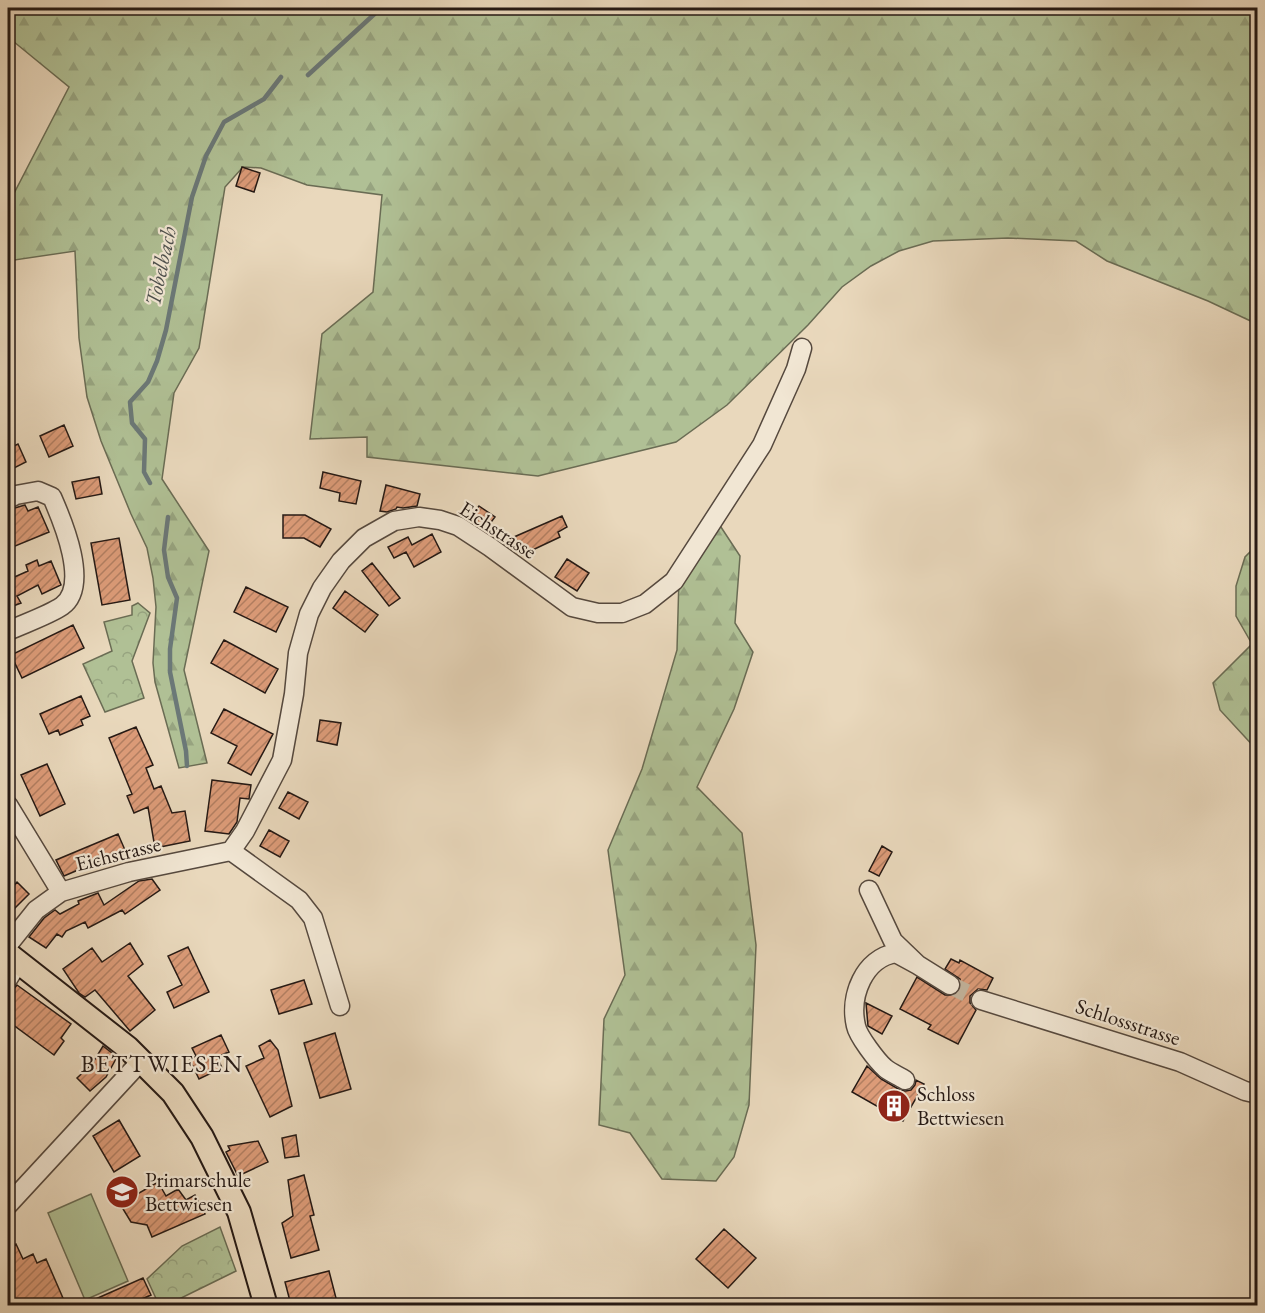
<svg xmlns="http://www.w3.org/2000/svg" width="1265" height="1313" font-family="'EB Garamond',serif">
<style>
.forest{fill:url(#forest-firs);stroke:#6a6c54;stroke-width:1.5}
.park{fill:url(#park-crowns);stroke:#6a6c54;stroke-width:1.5}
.pitch{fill:#b0c095;stroke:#6a6c54;stroke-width:1.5}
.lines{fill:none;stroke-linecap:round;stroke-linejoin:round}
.stream{stroke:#6b7877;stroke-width:4.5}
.building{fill:url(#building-hatch);stroke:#251914;stroke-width:1.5}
.minor-tunnel{stroke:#c2b29a;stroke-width:18;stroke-dasharray:18 9;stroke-linecap:butt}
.minor-casing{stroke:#56493e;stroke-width:21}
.major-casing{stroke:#251914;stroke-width:26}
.minor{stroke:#f1e6d3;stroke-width:18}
.major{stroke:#e9d8bc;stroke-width:22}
.labels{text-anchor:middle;stroke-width:4.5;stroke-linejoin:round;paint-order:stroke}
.street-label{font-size:21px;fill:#251914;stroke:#f1e6d3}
.poi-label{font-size:21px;fill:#251914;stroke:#f1e6d3;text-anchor:start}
.water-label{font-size:22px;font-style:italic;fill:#4e514e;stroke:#f1e6d3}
.quarter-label{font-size:24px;letter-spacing:1.5px;fill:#251914;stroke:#f1e6d3}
</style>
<defs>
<pattern id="forest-firs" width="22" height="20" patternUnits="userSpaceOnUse" patternTransform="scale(1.5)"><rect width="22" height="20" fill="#b0c095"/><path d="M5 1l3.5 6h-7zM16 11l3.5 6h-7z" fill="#97a480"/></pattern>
<pattern id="park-crowns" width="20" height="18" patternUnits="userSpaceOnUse" patternTransform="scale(1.5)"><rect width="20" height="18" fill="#b0c095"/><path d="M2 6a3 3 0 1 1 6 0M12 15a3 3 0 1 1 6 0" fill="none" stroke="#97a480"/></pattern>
<pattern id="building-hatch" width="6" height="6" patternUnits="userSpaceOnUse" patternTransform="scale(1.5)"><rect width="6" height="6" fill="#dc9b78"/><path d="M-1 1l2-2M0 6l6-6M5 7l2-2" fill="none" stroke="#b27e61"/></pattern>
</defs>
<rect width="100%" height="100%" fill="#e9d8bc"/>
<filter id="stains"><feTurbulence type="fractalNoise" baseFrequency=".00333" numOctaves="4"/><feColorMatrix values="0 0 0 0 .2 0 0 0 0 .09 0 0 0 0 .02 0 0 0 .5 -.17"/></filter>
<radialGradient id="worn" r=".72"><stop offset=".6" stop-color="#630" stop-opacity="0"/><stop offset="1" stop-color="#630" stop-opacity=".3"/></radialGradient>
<path class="forest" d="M 8,8 L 1257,8 L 1257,324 L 1208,301 L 1107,261 L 1076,241 L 1008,238 L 933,241 L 899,251 L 871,266 L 842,287 L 808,325 L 727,405 L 676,442 L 538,476 L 367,457 L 367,437 L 310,439 L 322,334 L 373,292 L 382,195 L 307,185 L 261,168 L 243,167 L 225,187 L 199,348 L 174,393 L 162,479 L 209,551 L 184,670 L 207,763 L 179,768 L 155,682 L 153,663 L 156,607 L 153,578 L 147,548 L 131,514 L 101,441 L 87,397 L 79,338 L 75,251 L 8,261 L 8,205 L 69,87 L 8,37 Z
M 717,521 L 740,556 L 735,623 L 753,652 L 734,709 L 697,787 L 742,833 L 756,945 L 749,1105 L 734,1157 L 716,1181 L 662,1179 L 630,1133 L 599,1125 L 604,1019 L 625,975 L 608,850 L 642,769 L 677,650 L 679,577 Z
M 1257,545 L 1257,750 L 1220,710 L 1213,683 L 1252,644 L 1236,616 L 1236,586 L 1245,557 Z"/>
<path class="park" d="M 138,603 L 150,613 L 132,661 L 144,698 L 105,712 L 83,664 L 112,651 L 104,622 L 132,615 L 132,606 Z
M 220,1227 L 236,1271 L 167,1305 L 159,1305 L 147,1279 L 182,1246 Z"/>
<path class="pitch" d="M 91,1194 L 128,1281 L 85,1300 L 48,1213 Z"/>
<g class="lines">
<path class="stream" d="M 308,75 L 381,8
M 150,483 L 144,472 L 145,439 L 132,423 L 130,402 L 148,382 L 157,361 L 166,330 L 192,197 L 206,156 L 224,122 L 264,99 L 281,77
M 168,517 L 164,550 L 168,577 L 177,598 L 170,649 L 170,672 L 186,751 L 187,766"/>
</g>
<path class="building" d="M 242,167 L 260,173 L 254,192 L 236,186 Z
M 64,425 L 73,446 L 49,457 L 40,436 Z
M 18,444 L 26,462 L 8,471 L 8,449 Z
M 323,472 L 361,481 L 356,504 L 339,501 L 340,493 L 320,488 Z
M 99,477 L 102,494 L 76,499 L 72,482 Z
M 386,485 L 420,494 L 417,506 L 403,508 L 397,507 L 396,509 L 387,512 L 380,511 Z
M 25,505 L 28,511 L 38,507 L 49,532 L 8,549 L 8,510 Z
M 479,506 L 495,517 L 485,530 L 469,520 Z
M 283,515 L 305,515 L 331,529 L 320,547 L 304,538 L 283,538 Z
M 562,516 L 567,527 L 558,532 L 560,537 L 522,555 L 514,537 Z
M 432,534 L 441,552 L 414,567 L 406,552 L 394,558 L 388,547 L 408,537 L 412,545 Z
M 119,538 L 130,600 L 102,605 L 91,543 Z
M 567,559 L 589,573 L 577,591 L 555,577 Z
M 37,560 L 39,566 L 51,561 L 61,585 L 42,594 L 38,585 L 17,596 L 21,603 L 8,608 L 8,573 L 10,579 L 28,571 L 26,565 Z
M 372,563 L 400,598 L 389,606 L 362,571 Z
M 246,587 L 288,607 L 276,632 L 234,612 Z
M 345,591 L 378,615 L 365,632 L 333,608 Z
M 73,625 L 84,648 L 22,678 L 11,655 Z
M 224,640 L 278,669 L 265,693 L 211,663 Z
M 81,696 L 90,716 L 81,720 L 83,725 L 60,735 L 58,730 L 49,734 L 40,714 Z
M 224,709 L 273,734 L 251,775 L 228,763 L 237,746 L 211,733 Z
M 320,720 L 341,723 L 337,745 L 317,741 Z
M 136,727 L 153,765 L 146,768 L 154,789 L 161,786 L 172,813 L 185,811 L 190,841 L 155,848 L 148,807 L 134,813 L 127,796 L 132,794 L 109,738 Z
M 47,764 L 65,804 L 40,816 L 21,775 Z
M 212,780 L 251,785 L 249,799 L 240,798 L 237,822 L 229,834 L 205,831 Z
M 288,792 L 308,802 L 299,819 L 279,808 Z
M 269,830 L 289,841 L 280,857 L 260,846 Z
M 118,834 L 125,850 L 64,876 L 56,860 Z
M 882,846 L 892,852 L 879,876 L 869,871 Z
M 152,879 L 160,890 L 125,914 L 122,910 L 88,928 L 85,922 L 66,931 L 62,937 L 57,934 L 46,948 L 29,937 L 44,918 L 55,910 L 60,914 L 79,904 L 78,901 L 98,893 L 104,905 L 139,881 Z
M 17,882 L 29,894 L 8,915 L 8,892 Z
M 130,943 L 143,964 L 128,976 L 155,1010 L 130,1031 L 95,990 L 85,997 L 79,993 L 63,969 L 92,948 L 102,962 Z
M 188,947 L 209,992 L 174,1008 L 167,992 L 182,985 L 168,956 Z
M 951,959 L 959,963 L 960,960 L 993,978 L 987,990 L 978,989 L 970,996 L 970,1003 L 976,1010 L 958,1044 L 928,1029 L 931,1025 L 900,1009 L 917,977 L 945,995 L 955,995 L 959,991 L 961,985 L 960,979 L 945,969 Z
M 304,980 L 312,1004 L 279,1014 L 271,990 Z
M 17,985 L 71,1024 L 61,1038 L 64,1041 L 54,1055 L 8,1021 L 8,996 Z
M 866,1003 L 892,1016 L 882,1034 L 868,1026 Z
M 335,1033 L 351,1089 L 320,1098 L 304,1043 Z
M 221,1035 L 229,1052 L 217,1057 L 222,1068 L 199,1079 L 190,1060 L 196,1056 L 192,1048 Z
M 270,1040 L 278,1050 L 292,1106 L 270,1117 L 246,1066 L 264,1058 L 259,1046 Z
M 103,1046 L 117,1057 L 106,1077 L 90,1091 L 77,1078 L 92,1064 Z
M 867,1066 L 881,1079 L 900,1090 L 905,1091 L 911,1090 L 915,1085 L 916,1080 L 924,1084 L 903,1121 L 852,1092 Z
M 119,1120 L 140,1156 L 114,1172 L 93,1136 Z
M 296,1135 L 299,1156 L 285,1158 L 282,1138 Z
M 258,1141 L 268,1162 L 238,1176 L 226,1152 L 230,1150 L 228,1146 Z
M 304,1175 L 314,1215 L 310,1216 L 319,1250 L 291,1258 L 282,1223 L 293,1216 L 288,1180 Z
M 158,1182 L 166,1196 L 178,1189 L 186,1200 L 195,1195 L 205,1214 L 152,1237 L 147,1225 L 131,1222 L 120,1204 Z
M 724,1229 L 756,1258 L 728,1288 L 696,1259 Z
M 16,1244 L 23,1259 L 33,1254 L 37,1263 L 46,1259 L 66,1305 L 13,1305 L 8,1292 L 8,1248 Z
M 329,1271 L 337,1302 L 324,1305 L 291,1305 L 285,1282 Z
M 143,1278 L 151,1295 L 135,1302 L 136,1305 L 82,1305 Z"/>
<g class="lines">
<path class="minor-tunnel" d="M 950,985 L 981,1000"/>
<defs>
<path id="minor" d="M 8,499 L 16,495 L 38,491 L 52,497 C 63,522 90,586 62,606 C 49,615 23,624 8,631
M 8,805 L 61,892
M 231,851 L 299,900 L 313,918 L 340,1006
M 869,890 L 893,941 L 918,965 L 950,985
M 8,945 L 36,910 L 61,892 L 129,872 L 231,851 L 245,831 L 282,760 L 294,694 L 298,653 L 309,614 L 322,588 L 341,561 L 364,538 L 394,521 L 419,517 L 440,520 L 458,526 L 490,547 L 572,607 L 598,613 L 622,613 L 645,604 L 674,581 L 762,445 L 796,369 L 802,348
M 8,979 L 18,963
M 981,1000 L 1180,1062 L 1245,1091 L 1258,1094
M 905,1080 C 899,1076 891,1073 885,1068 C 877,1061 858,1036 856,1026 C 849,996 864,958 896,953 L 918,965
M 8,1205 L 142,1060"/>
<path id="major" d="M 8,954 L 128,1048 L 173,1093 L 202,1137 L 239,1212 L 266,1306"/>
</defs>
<use href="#minor" class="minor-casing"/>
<use href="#major" class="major-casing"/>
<use href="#minor" class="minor"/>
<use href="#major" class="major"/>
</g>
<defs>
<symbol id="building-disc" viewBox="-11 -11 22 22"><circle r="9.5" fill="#8f2418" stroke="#f1e6d3"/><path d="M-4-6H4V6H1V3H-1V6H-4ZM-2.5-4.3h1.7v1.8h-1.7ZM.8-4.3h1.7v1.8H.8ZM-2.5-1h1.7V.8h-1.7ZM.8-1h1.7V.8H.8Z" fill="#fff"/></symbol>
<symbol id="school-disc" viewBox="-11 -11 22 22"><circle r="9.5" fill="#8f2418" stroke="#f1e6d3"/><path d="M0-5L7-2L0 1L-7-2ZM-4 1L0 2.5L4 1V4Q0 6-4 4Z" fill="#fff"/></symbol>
</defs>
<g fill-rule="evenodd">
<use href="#building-disc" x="875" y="1087" width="38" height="38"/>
<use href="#school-disc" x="103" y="1173" width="38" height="38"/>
</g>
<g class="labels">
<g class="street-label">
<text transform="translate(498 530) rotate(33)" y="7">Eichstrasse</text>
<text transform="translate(118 854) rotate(-14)" y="7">Eichstrasse</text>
<text transform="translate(1128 1022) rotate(18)" y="7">Schlossstrasse</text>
</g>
<g class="poi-label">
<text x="917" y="1101">Schloss<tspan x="917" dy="24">Bettwiesen</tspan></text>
<text x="145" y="1187">Primarschule<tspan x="145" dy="24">Bettwiesen</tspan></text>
</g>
<g class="water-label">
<text transform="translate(160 266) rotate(-78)" y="8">Tobelbach</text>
</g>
<g class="quarter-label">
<text x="162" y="1072">BETTWIESEN</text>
</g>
</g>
<rect width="1265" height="1313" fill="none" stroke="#e9d8bc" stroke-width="30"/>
<rect x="9" y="9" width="1247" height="1295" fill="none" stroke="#251914" stroke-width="3"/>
<rect x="15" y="15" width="1235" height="1283" fill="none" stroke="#251914" stroke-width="1.5"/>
<rect width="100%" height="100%" filter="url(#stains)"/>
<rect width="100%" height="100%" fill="url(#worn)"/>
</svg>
